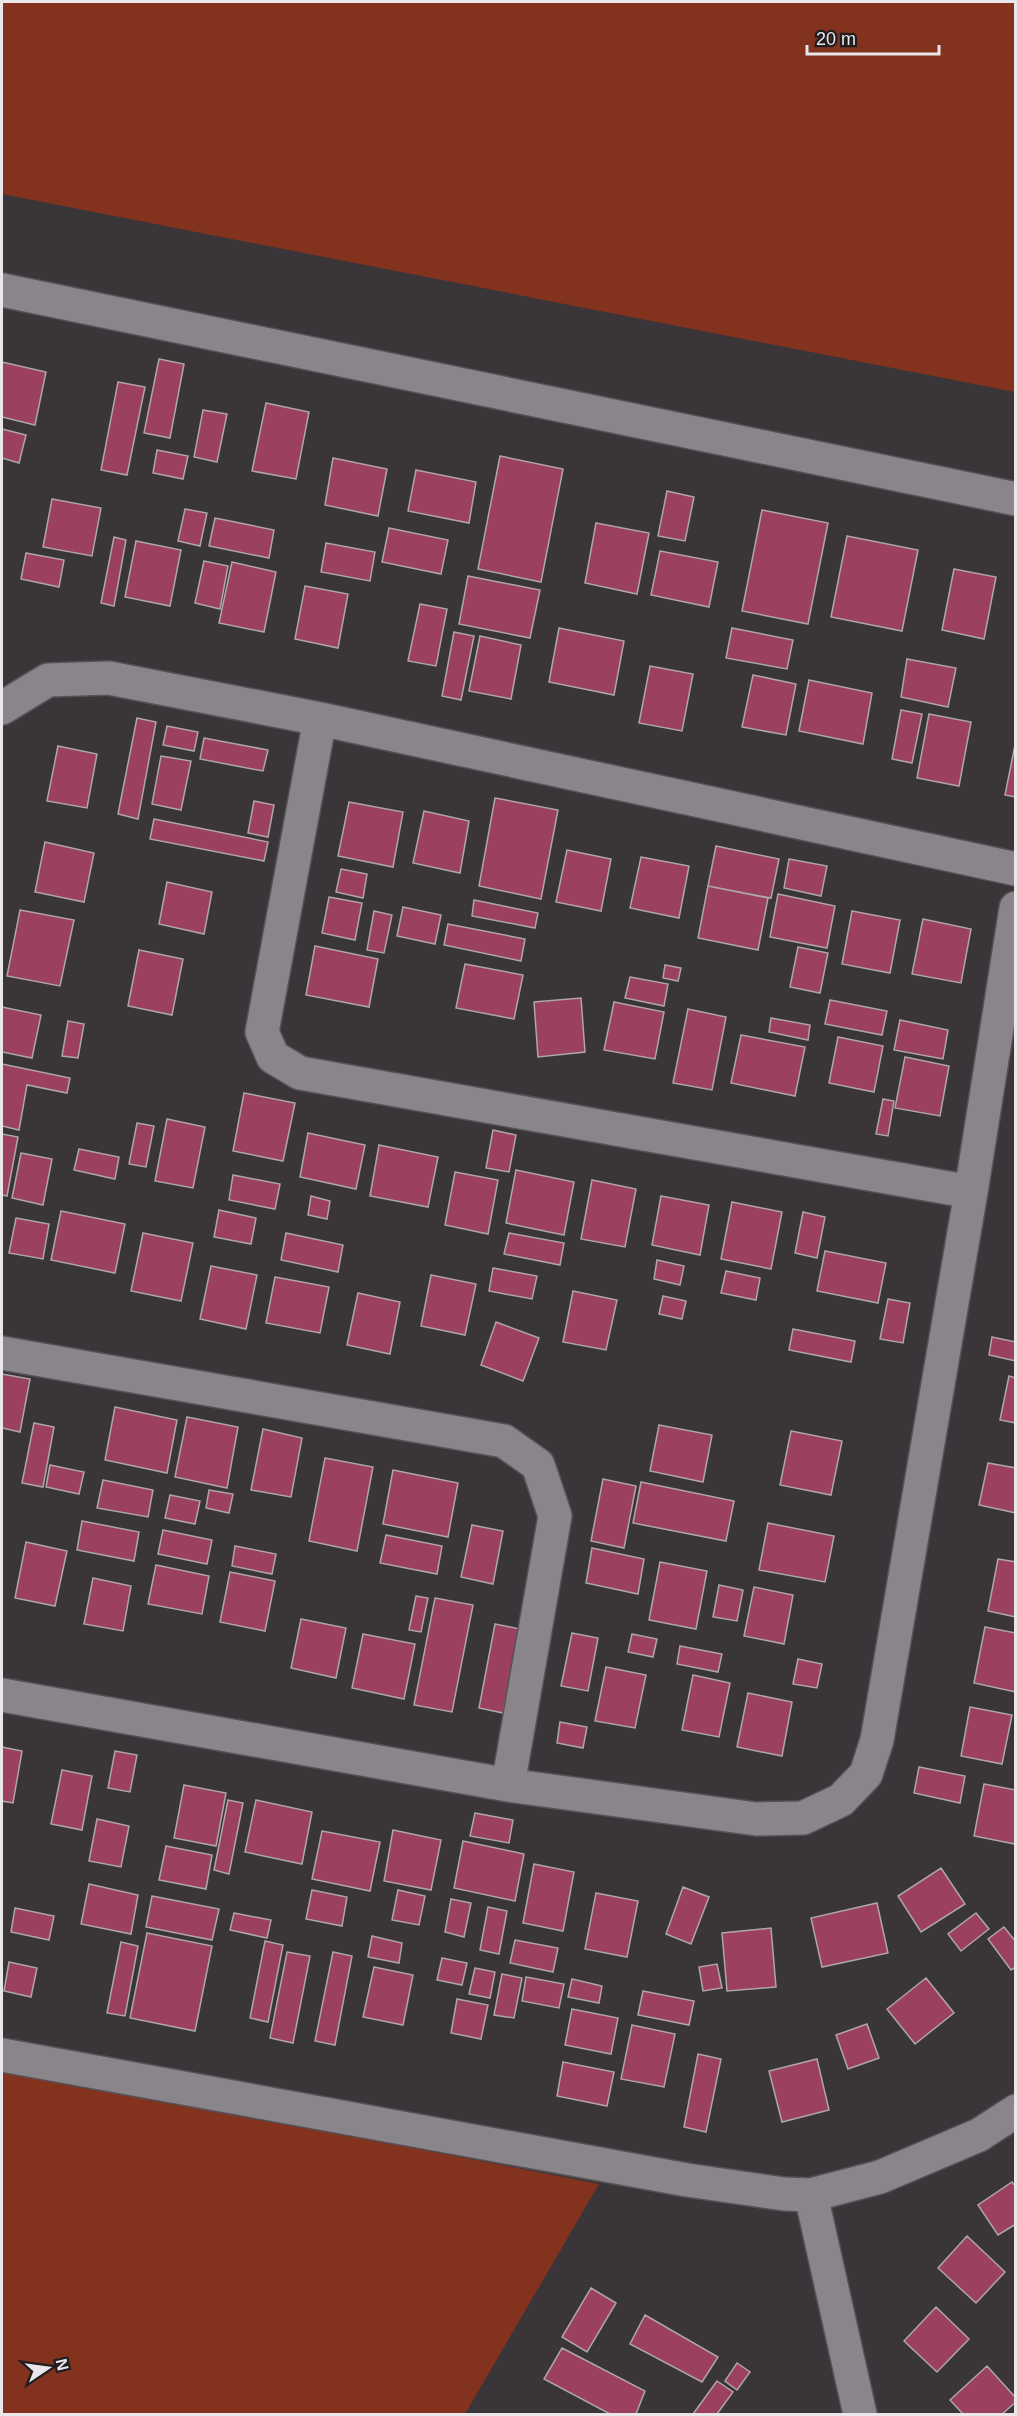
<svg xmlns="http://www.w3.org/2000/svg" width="1017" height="2416" font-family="Helvetica,sans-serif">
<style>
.green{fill:#82321d}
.building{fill:#9b415f;stroke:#aea6a8;stroke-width:1.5}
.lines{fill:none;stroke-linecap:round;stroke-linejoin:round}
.minor-casing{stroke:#555155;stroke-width:36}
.minor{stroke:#8a858a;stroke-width:33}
</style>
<rect width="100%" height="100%" fill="#393539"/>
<path class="green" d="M 2,2 L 1015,2 L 1015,392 L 2,194 Z
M 2,2068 L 599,2184 L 465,2414 L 2,2414 Z"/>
<path class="building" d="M 159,359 L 184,364 L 170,438 L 144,433 Z
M 2,362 L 46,372 L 35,425 L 2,417 Z
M 118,382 L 145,387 L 127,475 L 101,470 Z
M 266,403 L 309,412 L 296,479 L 252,471 Z
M 203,410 L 227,414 L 217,462 L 194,457 Z
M 2,429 L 26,435 L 19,463 L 2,458 Z
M 157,450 L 188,456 L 183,479 L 153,473 Z
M 500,456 L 563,469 L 541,582 L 478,569 Z
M 333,458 L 387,469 L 378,516 L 325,505 Z
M 416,470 L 476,482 L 469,523 L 408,511 Z
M 667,491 L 694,497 L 685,541 L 658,536 Z
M 52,499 L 101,508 L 92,556 L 43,547 Z
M 185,509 L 207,513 L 200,546 L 178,541 Z
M 762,510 L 828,523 L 808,624 L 742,611 Z
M 215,518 L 274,530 L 269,558 L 209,546 Z
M 596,523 L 649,533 L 637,594 L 585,583 Z
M 389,528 L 448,540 L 441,574 L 382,562 Z
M 847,536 L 918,550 L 902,631 L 831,617 Z
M 114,537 L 126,540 L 114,606 L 101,603 Z
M 136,541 L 181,550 L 170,606 L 125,597 Z
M 326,543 L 375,552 L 370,581 L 321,572 Z
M 660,551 L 718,562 L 709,607 L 651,595 Z
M 26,553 L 64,560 L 59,587 L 21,579 Z
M 204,561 L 228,566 L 220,609 L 195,603 Z
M 232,562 L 276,572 L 264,632 L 219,623 Z
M 954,569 L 996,577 L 984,639 L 942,630 Z
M 468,576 L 540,590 L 530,638 L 459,624 Z
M 305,586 L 348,594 L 338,648 L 295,639 Z
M 420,604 L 447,609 L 436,666 L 408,661 Z
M 559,628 L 624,641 L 614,695 L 549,682 Z
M 732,628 L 793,640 L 787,669 L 726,658 Z
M 454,632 L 474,636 L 461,700 L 442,696 Z
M 480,636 L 521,645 L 511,699 L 469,691 Z
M 907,659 L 956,668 L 948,707 L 901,697 Z
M 650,666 L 693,674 L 682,731 L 639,723 Z
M 753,675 L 796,684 L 786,735 L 742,727 Z
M 809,680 L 872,693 L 863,744 L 799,731 Z
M 901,710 L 922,714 L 912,763 L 892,759 Z
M 929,714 L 971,722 L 959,786 L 917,778 Z
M 137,718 L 156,722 L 138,819 L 118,814 Z
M 167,726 L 198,732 L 194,751 L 163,745 Z
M 204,738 L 268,750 L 263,771 L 200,759 Z
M 1016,740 L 1016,797 L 1005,795 Z
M 58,746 L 97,754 L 87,808 L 47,801 Z
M 161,756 L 191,761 L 181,810 L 152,804 Z
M 495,798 L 558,810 L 541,899 L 479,886 Z
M 254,801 L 274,805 L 268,837 L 248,833 Z
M 349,802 L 403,812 L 393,867 L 338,856 Z
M 424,811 L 469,821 L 460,873 L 413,863 Z
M 154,819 L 268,842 L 264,861 L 150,839 Z
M 45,842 L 94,853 L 84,902 L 35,892 Z
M 716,846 L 779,859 L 771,898 L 708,886 Z
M 567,850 L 611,859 L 601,911 L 556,902 Z
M 641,857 L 689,866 L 679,918 L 630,908 Z
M 789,859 L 827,866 L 821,896 L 784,888 Z
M 341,869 L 367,874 L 363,898 L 336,892 Z
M 167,882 L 212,892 L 204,934 L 159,924 Z
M 708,886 L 768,898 L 758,950 L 698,938 Z
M 778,894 L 835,906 L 827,948 L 770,937 Z
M 329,897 L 362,903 L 355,940 L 322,933 Z
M 474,900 L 538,913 L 535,928 L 472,916 Z
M 403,907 L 441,915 L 435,944 L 397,936 Z
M 20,910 L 74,920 L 60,986 L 7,976 Z
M 374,911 L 392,915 L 384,953 L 367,950 Z
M 852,911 L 900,920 L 890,973 L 842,964 Z
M 923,919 L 971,929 L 961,983 L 912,974 Z
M 448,924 L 525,939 L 521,961 L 444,945 Z
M 315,946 L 378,959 L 369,1007 L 306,995 Z
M 798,947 L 828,953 L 820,993 L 790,987 Z
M 139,950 L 183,959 L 172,1015 L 128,1006 Z
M 465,964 L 523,975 L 514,1019 L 456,1008 Z
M 665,965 L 681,968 L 678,981 L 663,978 Z
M 630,977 L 668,984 L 664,1006 L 625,998 Z
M 581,998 L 585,1052 L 538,1057 L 534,1002 Z
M 830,1000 L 887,1011 L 882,1035 L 825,1024 Z
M 614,1002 L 664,1012 L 655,1059 L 604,1050 Z
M 2,1007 L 41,1015 L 32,1058 L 2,1052 Z
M 688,1009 L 726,1017 L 712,1090 L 673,1083 Z
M 771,1018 L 810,1025 L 808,1040 L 769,1032 Z
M 900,1020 L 948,1030 L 943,1059 L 894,1050 Z
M 68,1021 L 84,1024 L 78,1058 L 62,1056 Z
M 741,1035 L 805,1047 L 795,1096 L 731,1083 Z
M 838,1037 L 883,1046 L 874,1092 L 829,1083 Z
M 905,1057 L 949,1066 L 940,1116 L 895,1108 Z
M 2,1064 L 70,1078 L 67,1093 L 27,1085 L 19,1130 L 2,1126 Z
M 244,1093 L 295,1103 L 283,1161 L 233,1151 Z
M 883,1099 L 894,1101 L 888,1136 L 876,1134 Z
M 167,1119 L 205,1127 L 193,1188 L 155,1181 Z
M 137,1123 L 154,1126 L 146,1167 L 129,1164 Z
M 493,1130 L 516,1135 L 509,1172 L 486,1168 Z
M 308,1133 L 365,1145 L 356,1189 L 300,1177 Z
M 2,1134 L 18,1137 L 7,1196 L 2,1195 Z
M 379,1145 L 438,1157 L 428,1207 L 370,1196 Z
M 79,1149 L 119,1157 L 115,1179 L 74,1170 Z
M 21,1153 L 52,1159 L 43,1205 L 12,1198 Z
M 516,1170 L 574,1182 L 564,1235 L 506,1223 Z
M 455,1172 L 498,1180 L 488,1234 L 445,1225 Z
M 233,1175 L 280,1184 L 275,1209 L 229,1200 Z
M 592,1180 L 636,1189 L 625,1247 L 581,1239 Z
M 311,1196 L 330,1201 L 327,1219 L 308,1215 Z
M 661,1196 L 709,1205 L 700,1255 L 652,1245 Z
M 732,1202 L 782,1212 L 771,1269 L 721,1259 Z
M 219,1210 L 256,1218 L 251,1244 L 214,1237 Z
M 61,1211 L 125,1224 L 115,1273 L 51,1260 Z
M 803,1212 L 825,1217 L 817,1258 L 795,1253 Z
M 16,1218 L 49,1224 L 43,1259 L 9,1253 Z
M 143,1233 L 193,1243 L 181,1301 L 131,1291 Z
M 286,1233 L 343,1245 L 338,1272 L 281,1260 Z
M 509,1233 L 564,1243 L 560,1265 L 504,1254 Z
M 825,1251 L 886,1263 L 878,1303 L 817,1291 Z
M 657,1260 L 684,1266 L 680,1285 L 654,1279 Z
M 211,1266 L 257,1275 L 246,1329 L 200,1319 Z
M 493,1268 L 537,1276 L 532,1299 L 489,1291 Z
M 726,1271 L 760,1278 L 756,1300 L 721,1293 Z
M 431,1275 L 476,1284 L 465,1335 L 421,1326 Z
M 275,1277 L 329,1287 L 320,1333 L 266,1323 Z
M 573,1291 L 617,1300 L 606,1350 L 563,1342 Z
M 358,1293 L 400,1302 L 390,1354 L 347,1345 Z
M 663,1296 L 686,1301 L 682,1319 L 659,1314 Z
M 888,1299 L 910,1303 L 903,1343 L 880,1339 Z
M 496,1322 L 539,1338 L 523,1381 L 481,1365 Z
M 793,1329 L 855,1341 L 851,1362 L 789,1350 Z
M 992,1337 L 1016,1342 L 1016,1361 L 989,1355 Z
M 2,1374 L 30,1379 L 20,1432 L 2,1428 Z
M 1009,1376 L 1016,1378 L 1016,1423 L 1000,1420 Z
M 115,1407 L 177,1420 L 167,1473 L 105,1460 Z
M 187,1417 L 238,1427 L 227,1488 L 175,1477 Z
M 34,1423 L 54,1427 L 43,1487 L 22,1483 Z
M 659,1425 L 712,1435 L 703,1482 L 650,1471 Z
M 263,1429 L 302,1438 L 291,1497 L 251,1490 Z
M 791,1431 L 842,1441 L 831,1495 L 780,1485 Z
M 325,1458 L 373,1467 L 357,1551 L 309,1541 Z
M 988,1463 L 1016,1468 L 1016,1513 L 979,1505 Z
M 50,1465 L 84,1472 L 79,1494 L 46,1487 Z
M 393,1470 L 458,1483 L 448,1537 L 383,1524 Z
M 603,1479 L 636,1486 L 624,1548 L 591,1541 Z
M 103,1480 L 153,1490 L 148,1517 L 97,1508 Z
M 641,1482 L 734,1501 L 726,1541 L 633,1523 Z
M 209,1490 L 233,1494 L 229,1513 L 206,1508 Z
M 170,1495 L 200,1501 L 195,1524 L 165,1518 Z
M 82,1521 L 139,1532 L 134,1561 L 77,1550 Z
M 768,1523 L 834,1536 L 825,1582 L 759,1570 Z
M 472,1525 L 503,1531 L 493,1584 L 461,1577 Z
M 163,1530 L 212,1540 L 207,1564 L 158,1554 Z
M 386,1535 L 442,1546 L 437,1574 L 380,1563 Z
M 26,1542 L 67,1551 L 55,1606 L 15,1598 Z
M 235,1546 L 276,1554 L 272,1574 L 232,1566 Z
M 592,1548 L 644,1559 L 638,1594 L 586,1583 Z
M 998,1559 L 1016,1562 L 1016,1617 L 988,1611 Z
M 660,1562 L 707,1571 L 696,1629 L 649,1620 Z
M 156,1565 L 209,1576 L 202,1614 L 148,1604 Z
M 230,1572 L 275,1581 L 265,1631 L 220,1622 Z
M 93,1578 L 131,1586 L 123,1631 L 84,1624 Z
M 719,1585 L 743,1590 L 737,1621 L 713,1617 Z
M 754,1587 L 793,1595 L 784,1644 L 744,1636 Z
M 416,1596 L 428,1598 L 421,1632 L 409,1630 Z
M 435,1598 L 473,1605 L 452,1712 L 414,1705 Z
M 301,1619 L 346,1628 L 336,1678 L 291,1668 Z
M 495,1624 L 520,1629 L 503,1713 L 479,1708 Z
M 985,1627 L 1016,1633 L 1016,1692 L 974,1683 Z
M 572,1633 L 598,1638 L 588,1691 L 561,1686 Z
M 363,1634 L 415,1644 L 404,1699 L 352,1688 Z
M 632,1634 L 657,1639 L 653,1657 L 628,1652 Z
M 680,1646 L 722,1654 L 718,1672 L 677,1664 Z
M 798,1659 L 822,1664 L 817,1688 L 793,1684 Z
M 606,1667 L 646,1675 L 635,1728 L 595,1721 Z
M 693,1675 L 730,1683 L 719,1737 L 682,1730 Z
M 748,1693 L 792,1702 L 782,1756 L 737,1747 Z
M 970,1707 L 1012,1715 L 1002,1764 L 961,1756 Z
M 560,1722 L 587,1727 L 583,1748 L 557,1743 Z
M 2,1747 L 22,1751 L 13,1803 L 2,1801 Z
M 115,1751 L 137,1755 L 130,1792 L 108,1788 Z
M 919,1767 L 965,1776 L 960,1803 L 914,1793 Z
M 62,1770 L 92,1776 L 82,1830 L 51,1824 Z
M 984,1784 L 1016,1790 L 1015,1844 L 974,1836 Z
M 184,1785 L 226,1793 L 216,1846 L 174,1838 Z
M 228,1800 L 243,1803 L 229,1874 L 214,1870 Z
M 256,1800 L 312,1812 L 302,1864 L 245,1852 Z
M 475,1813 L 513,1820 L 509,1843 L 470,1836 Z
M 97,1819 L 129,1826 L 121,1867 L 89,1861 Z
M 393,1830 L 441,1840 L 431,1890 L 384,1881 Z
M 322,1831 L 380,1842 L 370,1891 L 312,1879 Z
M 463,1841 L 524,1854 L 515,1901 L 454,1888 Z
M 166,1846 L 212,1855 L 206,1889 L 159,1880 Z
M 534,1864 L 574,1872 L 563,1931 L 523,1923 Z
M 941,1868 L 965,1904 L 921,1932 L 898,1896 Z
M 89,1884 L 138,1895 L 131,1934 L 81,1924 Z
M 683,1887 L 709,1897 L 691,1944 L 666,1934 Z
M 312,1890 L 347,1897 L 342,1926 L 306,1919 Z
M 398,1890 L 425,1896 L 419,1925 L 392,1920 Z
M 596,1893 L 638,1901 L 627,1957 L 585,1949 Z
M 152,1896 L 219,1909 L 212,1940 L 146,1927 Z
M 451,1899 L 471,1903 L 464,1937 L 445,1932 Z
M 877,1903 L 888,1953 L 822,1967 L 811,1918 Z
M 488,1907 L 507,1911 L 499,1954 L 480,1950 Z
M 15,1908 L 54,1916 L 49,1940 L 11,1932 Z
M 234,1913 L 271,1920 L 267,1938 L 230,1930 Z
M 976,1913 L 989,1929 L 961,1951 L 948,1934 Z
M 1004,1927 L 1016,1942 L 1016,1967 L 1011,1970 L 988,1939 Z
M 771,1928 L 776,1987 L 727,1991 L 722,1933 Z
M 147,1933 L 212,1946 L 195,2031 L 130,2018 Z
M 372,1936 L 402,1943 L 399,1963 L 368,1957 Z
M 515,1940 L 558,1948 L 553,1972 L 510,1963 Z
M 265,1941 L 283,1945 L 268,2022 L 250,2018 Z
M 121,1942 L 138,1946 L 125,2016 L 107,2013 Z
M 287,1952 L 310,1956 L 293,2043 L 270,2038 Z
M 333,1952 L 352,1956 L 335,2045 L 315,2041 Z
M 442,1958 L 467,1963 L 462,1985 L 437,1980 Z
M 9,1962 L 37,1968 L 31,1997 L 4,1991 Z
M 717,1964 L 722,1988 L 703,1991 L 699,1967 Z
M 374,1967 L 413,1975 L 403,2025 L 363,2017 Z
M 475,1968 L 495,1972 L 490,1998 L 469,1994 Z
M 502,1974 L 522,1978 L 514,2018 L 494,2015 Z
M 526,1977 L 564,1984 L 559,2008 L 522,2001 Z
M 926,1978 L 954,2013 L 915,2044 L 887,2009 Z
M 572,1979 L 602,1986 L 599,2003 L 568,1997 Z
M 643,1991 L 694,2001 L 689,2025 L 638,2015 Z
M 457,1999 L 488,2005 L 481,2039 L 451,2033 Z
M 572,2009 L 618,2018 L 611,2054 L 565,2045 Z
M 867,2024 L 879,2058 L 848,2069 L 836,2035 Z
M 632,2025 L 675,2034 L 664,2087 L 621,2079 Z
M 698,2054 L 721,2059 L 706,2132 L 684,2127 Z
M 817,2059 L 829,2110 L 782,2122 L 769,2071 Z
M 563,2062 L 614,2072 L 607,2106 L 557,2096 Z
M 1012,2182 L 1016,2187 L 1016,2224 L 998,2235 L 978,2205 Z
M 967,2236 L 1005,2272 L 976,2303 L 938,2268 Z
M 591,2288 L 616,2303 L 587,2352 L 562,2337 Z
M 936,2307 L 969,2339 L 937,2372 L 904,2341 Z
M 645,2315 L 718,2357 L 702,2382 L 630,2344 Z
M 562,2348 L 645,2391 L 636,2414 L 610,2414 L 544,2379 Z
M 737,2363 L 750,2372 L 737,2390 L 725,2381 Z
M 987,2366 L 1016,2398 L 1016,2402 L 1002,2414 L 963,2414 L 950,2400 Z
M 717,2381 L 733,2392 L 717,2414 L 693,2414 Z"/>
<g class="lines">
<defs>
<path id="minor" d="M 2,290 L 1016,499
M 2,708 L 48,680 L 109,678 L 320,719 L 1016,869
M 320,719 L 262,1032 L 273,1057 L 300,1073 L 971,1192
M 2,1353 L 504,1441 L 538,1465 L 555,1516 L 508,1785
M 2,1695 L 508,1785 L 756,1819 L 803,1818 L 841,1800 L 866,1774 L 877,1740 L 971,1192 L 1016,908
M 2,2055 L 687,2180 L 784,2194 L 811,2195 L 880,2177 L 979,2135 L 1016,2111
M 811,2195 L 860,2414"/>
</defs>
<use href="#minor" class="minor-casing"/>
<use href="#minor" class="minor"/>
</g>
<rect width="1017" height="2416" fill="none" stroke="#eae7ea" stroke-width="6"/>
<g transform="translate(48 2368) rotate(77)" stroke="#1f1d1f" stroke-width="4.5" paint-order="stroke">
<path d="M0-4.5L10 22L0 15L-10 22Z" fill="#eae7ea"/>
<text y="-9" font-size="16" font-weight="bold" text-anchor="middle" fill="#eae7ea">N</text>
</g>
<path d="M807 45v9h132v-9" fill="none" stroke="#eae7ea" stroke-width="3"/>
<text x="816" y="45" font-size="18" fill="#eae7ea" stroke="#1f1d1f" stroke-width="4.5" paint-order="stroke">20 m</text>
</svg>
